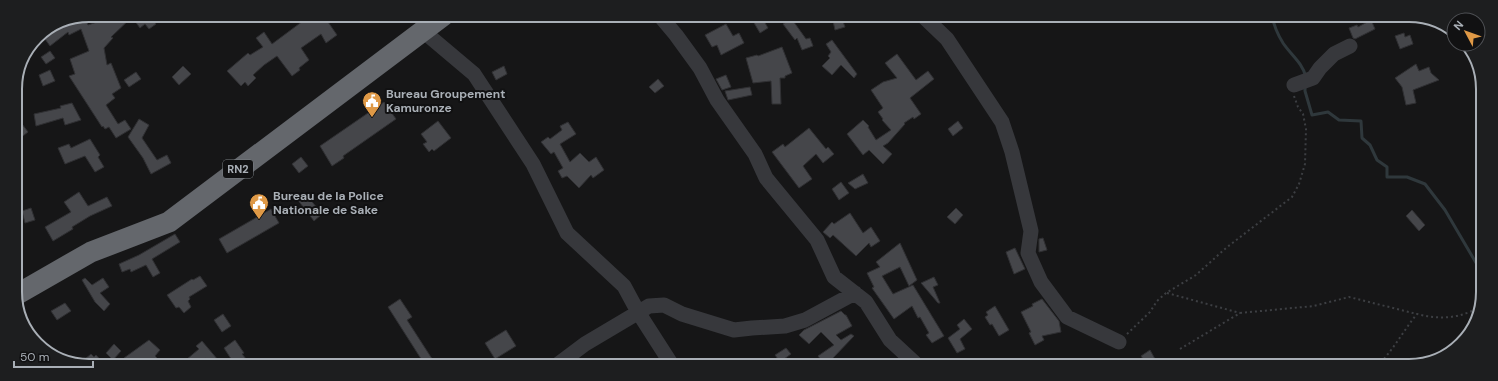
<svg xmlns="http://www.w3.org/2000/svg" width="1498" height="381" font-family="'DM Sans',sans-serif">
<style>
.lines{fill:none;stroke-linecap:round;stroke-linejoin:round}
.stream{stroke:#2f383c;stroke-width:3}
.building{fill:#45464a;stroke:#303033}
.path{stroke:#3d3f43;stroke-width:2;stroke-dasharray:2 3;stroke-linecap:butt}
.minor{stroke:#37383c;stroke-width:15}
.highway{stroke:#64676c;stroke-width:21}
.labels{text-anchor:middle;stroke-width:4;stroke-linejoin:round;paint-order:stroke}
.shield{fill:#111112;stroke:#7b8085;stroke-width:1}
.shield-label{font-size:11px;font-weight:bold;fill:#a9afb6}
.poi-label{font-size:12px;font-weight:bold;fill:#a9afb6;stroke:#111112;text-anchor:start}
.rim{fill:none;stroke:#a9afb6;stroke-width:2}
</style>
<rect width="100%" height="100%" fill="#161617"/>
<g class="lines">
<path class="stream" d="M 1272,16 C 1274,26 1278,35 1283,43 C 1291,55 1302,62 1306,77
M 1305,86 L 1305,91 L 1312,115 L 1328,112 L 1339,120 L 1361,121 L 1362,138 L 1370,145 L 1377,160 L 1387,167 L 1387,177 L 1407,177 L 1425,184 L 1445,210 L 1482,273"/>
</g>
<path class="building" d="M 101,15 L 149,15 L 156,24 L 149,29 L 145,24 L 140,28 L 132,17 L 111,37 L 113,38 L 104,48 L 107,65 L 111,63 L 121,88 L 112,94 L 115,98 L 106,105 L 118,124 L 125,120 L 131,129 L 116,138 L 109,127 L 105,129 L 103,126 L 102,127 L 69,76 L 75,74 L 70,59 L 89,51 L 81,29 L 69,35 L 68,32 L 50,46 L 45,39 L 62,26 L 72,21 L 71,19 L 84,16 L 88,25 L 103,20 Z
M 311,15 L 338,15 L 328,22 L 337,35 L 326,43 L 321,34 L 301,48 L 309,60 L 299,68 L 300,70 L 292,76 L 277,56 L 264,65 L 253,75 L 256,78 L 248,86 L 245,82 L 241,86 L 227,71 L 248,53 L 250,55 L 263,47 L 256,38 L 264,32 L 272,44 Z
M 750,16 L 761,16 L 768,28 L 760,33 Z
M 791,18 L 806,39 L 810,38 L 813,46 L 802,50 L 797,38 L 795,40 L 783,24 Z
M 842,19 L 845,27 L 835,30 L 833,21 Z
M 1371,20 L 1375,29 L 1355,39 L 1353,38 L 1349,28 L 1357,25 L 1358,27 Z
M 726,24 L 733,36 L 739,33 L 744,43 L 721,55 L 717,45 L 712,47 L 705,35 Z
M 1404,33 L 1405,37 L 1410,35 L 1413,44 L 1400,49 L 1395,36 Z
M 832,40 L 857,74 L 854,78 L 841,65 L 832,75 L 822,66 L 830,58 L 828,56 L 831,52 L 826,44 Z
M 782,47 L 792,73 L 785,76 L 785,78 L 780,78 L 781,104 L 772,104 L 771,81 L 753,83 L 746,58 L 757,55 L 758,56 Z
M 50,51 L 55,58 L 46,64 L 41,57 Z
M 897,54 L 916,80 L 928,71 L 934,79 L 910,98 L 921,114 L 914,119 L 913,117 L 904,123 L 905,124 L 888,143 L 883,146 L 892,154 L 883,164 L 869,150 L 863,155 L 847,134 L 863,120 L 869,126 L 868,127 L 876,140 L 891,130 L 882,120 L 883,119 L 878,112 L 883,108 L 871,90 L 883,82 L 897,78 L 885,63 Z
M 1416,64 L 1419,71 L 1429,67 L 1431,73 L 1439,80 L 1413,90 L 1416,103 L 1406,105 L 1402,87 L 1395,78 Z
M 183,66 L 191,74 L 179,85 L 172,77 Z
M 504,66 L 507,74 L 496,80 L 492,72 Z
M 50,70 L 55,81 L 43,86 L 39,75 Z
M 136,72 L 141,79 L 129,87 L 124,80 Z
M 726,75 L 731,87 L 722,90 L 716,79 Z
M 658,79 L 664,86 L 655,93 L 649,87 Z
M 750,87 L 752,95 L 728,100 L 725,91 Z
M 384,102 L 396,119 L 343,156 L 344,158 L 332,166 L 320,146 Z
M 72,103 L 81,120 L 65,125 L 63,118 L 36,126 L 34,114 L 61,108 L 60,106 Z
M 139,119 L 149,125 L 142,138 L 157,160 L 167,155 L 171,163 L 151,174 L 143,158 L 128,137 Z
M 438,121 L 451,138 L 434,151 L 432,149 L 429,152 L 423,144 L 427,142 L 421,134 Z
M 958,121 L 963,128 L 953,136 L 948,129 Z
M 568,122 L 576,134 L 560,144 L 570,162 L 580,153 L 589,162 L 596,157 L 604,170 L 593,178 L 591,175 L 579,188 L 567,176 L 562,178 L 558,171 L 563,168 L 554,152 L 551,154 L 541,142 L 548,137 L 550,139 L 562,130 L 560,126 Z
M 22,124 L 28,132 L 15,142 L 15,129 Z
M 809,128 L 826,149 L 828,147 L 834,154 L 823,163 L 816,154 L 803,166 L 812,179 L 799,188 L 772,152 L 783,144 L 785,147 Z
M 90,139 L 100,155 L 98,157 L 104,167 L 95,172 L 85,156 L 65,164 L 58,148 L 69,144 L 71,148 Z
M 301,157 L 308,166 L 299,173 L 292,164 Z
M 863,174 L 868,183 L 855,189 L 848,183 Z
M 841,182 L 849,193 L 839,200 L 832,189 Z
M 79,192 L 88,206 L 107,197 L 112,206 L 90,216 L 72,227 L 73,229 L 53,241 L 45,227 L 71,212 L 64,202 Z
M 304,192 L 322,214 L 314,221 L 297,199 Z
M 31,208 L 35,220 L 25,223 L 22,211 Z
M 956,208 L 963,215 L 955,224 L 947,217 Z
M 271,209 L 279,223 L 227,253 L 219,239 Z
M 1412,210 L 1425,225 L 1419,231 L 1406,216 Z
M 850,213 L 863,233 L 871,227 L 880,241 L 871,247 L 869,243 L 856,256 L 833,235 L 830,238 L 823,232 L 832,222 L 834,224 Z
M 175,234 L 180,242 L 152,259 L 160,273 L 153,277 L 146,265 L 131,272 L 130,269 L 122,272 L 119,264 L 139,255 Z
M 1043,238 L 1047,250 L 1039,252 L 1039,239 Z
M 900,243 L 917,280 L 909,286 L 900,267 L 882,276 L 893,294 L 913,285 L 944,336 L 932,343 L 926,335 L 929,333 L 920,317 L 918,318 L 912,306 L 894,319 L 872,288 L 874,287 L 867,273 L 880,267 L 876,262 Z
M 1015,248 L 1025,269 L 1014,274 L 1006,252 Z
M 200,276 L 207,286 L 189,297 L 190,299 L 188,301 L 191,307 L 184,313 L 179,307 L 176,308 L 167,295 L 192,279 L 193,280 Z
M 934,277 L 938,285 L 933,287 L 940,303 L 938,303 L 921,283 Z
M 85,278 L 92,285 L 103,278 L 109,287 L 100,293 L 110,304 L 104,311 L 95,302 L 82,280 Z
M 400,299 L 412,317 L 407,320 L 436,365 L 425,365 L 388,307 Z
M 1042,299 L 1059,321 L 1061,332 L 1042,336 L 1044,340 L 1035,345 L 1029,333 L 1031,332 L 1021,312 L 1033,306 L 1032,304 Z
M 65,303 L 71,311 L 57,320 L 51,311 Z
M 995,306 L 1009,330 L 999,336 L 992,324 L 990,325 L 985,317 L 988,315 L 986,312 Z
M 841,311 L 845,315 L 846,315 L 852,326 L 836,335 L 841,340 L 851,334 L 854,336 L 833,358 L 838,365 L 825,365 L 818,356 L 834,345 L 821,332 L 809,344 L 799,335 L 804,330 Z
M 223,314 L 231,326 L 222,332 L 214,320 Z
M 964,319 L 972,329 L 960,339 L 965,349 L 957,353 L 948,338 L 960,329 L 957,325 Z
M 506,330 L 516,346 L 495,359 L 485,343 Z
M 149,340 L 160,350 L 155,356 L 158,359 L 153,365 L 129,365 L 124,358 Z
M 235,340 L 244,353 L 242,354 L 251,365 L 235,365 L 224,348 Z
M 202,341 L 218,360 L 212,365 L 206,358 L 198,365 L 180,365 L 199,349 L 196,346 Z
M 114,344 L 121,351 L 113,360 L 106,353 Z
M 786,348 L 791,354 L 780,362 L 775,355 Z
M 1150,350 L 1155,359 L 1147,365 L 1141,356 Z
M 91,354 L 94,357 L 96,355 L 105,365 L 78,365 Z"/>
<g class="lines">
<path class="path" d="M 1167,293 L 1240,313
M 1127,334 L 1150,312 L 1157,301 L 1166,293 L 1196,275 L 1226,248 L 1292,197 L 1299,184 L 1305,164 L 1306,129 L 1303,114 L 1298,107 L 1294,96
M 1180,349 L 1240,313 L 1314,306 L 1349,297 L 1417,314
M 1377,366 C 1393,351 1403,331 1417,314 C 1436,319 1454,319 1472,311"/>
<path class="minor" d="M 660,16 L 676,35 L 700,68 L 717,100 L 755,154 L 766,178 L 817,240 L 834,277 L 866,302 L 890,340 L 917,365
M 923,16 L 947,39 L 1002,122 L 1012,152 L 1031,231 L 1028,253 L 1041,282 L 1067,317 L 1119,342
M 423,31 L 474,74 L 533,164 L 567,233 L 624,286 L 638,312 L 672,365
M 1294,85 L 1313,78 L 1320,68 L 1334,54 L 1350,46
M 557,365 L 585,344 L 649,306 L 664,305 L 682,314 L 734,330 L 752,328 L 785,326 L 805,320 L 855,293"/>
<path class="highway" d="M 16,295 L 91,252 L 169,222 L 444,15"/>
</g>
<defs>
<symbol id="civic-pin" viewBox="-11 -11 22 30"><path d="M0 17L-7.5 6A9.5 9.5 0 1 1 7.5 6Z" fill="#df9946" stroke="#111112"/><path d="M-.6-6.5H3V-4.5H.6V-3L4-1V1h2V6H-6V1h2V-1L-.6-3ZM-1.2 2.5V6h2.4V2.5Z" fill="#fff"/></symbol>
</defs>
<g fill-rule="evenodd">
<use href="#civic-pin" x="361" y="90" width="22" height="30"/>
<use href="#civic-pin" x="248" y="192" width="22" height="30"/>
</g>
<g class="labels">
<rect class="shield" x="223" y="160" width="30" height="18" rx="3"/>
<g class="shield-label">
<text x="238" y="173">RN2</text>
</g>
<g class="poi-label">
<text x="386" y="98">Bureau Groupement<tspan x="386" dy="14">Kamuronze</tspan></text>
<text x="273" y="200">Bureau de la Police<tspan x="273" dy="14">Nationale de Sake</tspan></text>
</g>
</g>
<path d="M0 0H1498V381H0ZM89 22H1409A67 67 0 0 1 1476 89V292A67 67 0 0 1 1409 359H89A67 67 0 0 1 22 292V89A67 67 0 0 1 89 22Z" fill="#1d1e1f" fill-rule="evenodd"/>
<path class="rim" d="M89 22H1409A67 67 0 0 1 1476 89V292A67 67 0 0 1 1409 359H89A67 67 0 0 1 22 292V89A67 67 0 0 1 89 22Z"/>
<g transform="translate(1466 32) rotate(311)"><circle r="19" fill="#111112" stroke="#4e5054"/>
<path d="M0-3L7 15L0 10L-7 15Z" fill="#df9946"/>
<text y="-6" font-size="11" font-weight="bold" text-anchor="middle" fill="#a9afb6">N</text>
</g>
<path d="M14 361v6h79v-6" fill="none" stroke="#a9afb6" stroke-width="2"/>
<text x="20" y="361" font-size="12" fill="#a9afb6" stroke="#111112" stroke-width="3" paint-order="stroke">50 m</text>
</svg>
